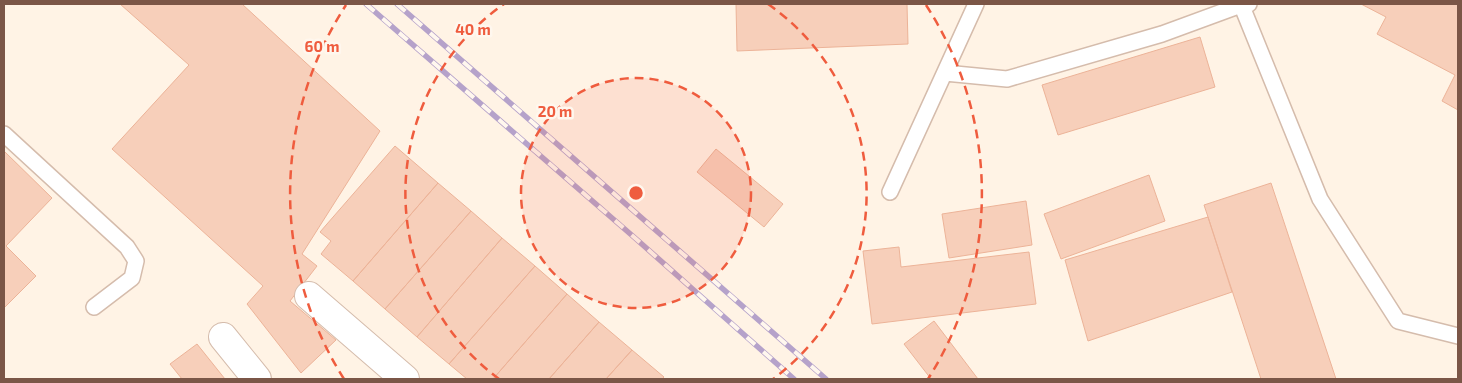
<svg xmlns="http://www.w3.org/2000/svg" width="1462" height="383" font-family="'Exo 2',sans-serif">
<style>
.building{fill:#f7cfba;stroke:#ecb398}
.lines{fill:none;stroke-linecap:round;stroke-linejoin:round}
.lane-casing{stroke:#d5bcac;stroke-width:18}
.street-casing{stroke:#d5bcac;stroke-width:30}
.lane{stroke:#fff;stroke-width:15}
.street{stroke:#fff;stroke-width:28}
.rail-casing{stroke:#b5a2ca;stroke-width:5.5}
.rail{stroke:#fff7ee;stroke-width:4;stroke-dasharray:11;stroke-linecap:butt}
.ring{fill:none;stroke:#ef5c3e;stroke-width:2.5;stroke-dasharray:9 6}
.centre{fill:#ef5c3e;stroke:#fff7ee;stroke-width:2.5}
.ring-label{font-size:15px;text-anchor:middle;font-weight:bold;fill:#ef5c3e;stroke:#fff7ee;stroke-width:5;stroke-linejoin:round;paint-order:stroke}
</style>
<rect width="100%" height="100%" fill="#fff3e5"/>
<path class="building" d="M 120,4 L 242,4 L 380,131 L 302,254 L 317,266 L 290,301 L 336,340 L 301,373 L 247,304 L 263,286 L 112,149 L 189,65 Z
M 736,4 L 907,4 L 908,44 L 737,51 Z
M 1361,4 L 1458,4 L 1458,110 L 1442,101 L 1455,75 L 1377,34 L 1386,17 Z
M 1200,37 L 1215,87 L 1058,135 L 1042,85 Z
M 395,146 L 438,183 L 353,281 L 321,254 L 331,241 L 320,232 Z
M 716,149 L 783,204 L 764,227 L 697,172 Z
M 4,151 L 52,198 L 6,246 L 36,276 L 4,308 Z
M 1149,175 L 1165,221 L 1061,259 L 1044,214 Z
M 438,183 L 471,211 L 385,309 L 353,281 Z
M 1271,183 L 1336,379 L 1261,379 L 1208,217 L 1204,205 Z
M 1026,201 L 1032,245 L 949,258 L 942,214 Z
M 471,211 L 502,238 L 417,337 L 385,309 Z
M 1208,217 L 1232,292 L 1088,341 L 1065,260 Z
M 502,238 L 535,266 L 449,364 L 417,337 Z
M 899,247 L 901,267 L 1029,252 L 1036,304 L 872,324 L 863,251 Z
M 535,266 L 567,294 L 493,379 L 467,379 L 449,364 Z
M 567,294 L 599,322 L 549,379 L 493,379 Z
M 934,321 L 978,379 L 931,379 L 904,344 Z
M 599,322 L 632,350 L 606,379 L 549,379 Z
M 197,344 L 225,379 L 182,379 L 170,364 Z
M 632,350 L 664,377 L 662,379 L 606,379 Z"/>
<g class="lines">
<defs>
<path id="lane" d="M 1241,4 L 1320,199 L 1398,321 L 1458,336
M 945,73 L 1007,79 L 1162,34 L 1241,5 L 1249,4
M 4,134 L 127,247 L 136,261 L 132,278 L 94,307
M 890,192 L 976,4"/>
<path id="street" d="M 309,296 L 405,379
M 223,337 L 257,379"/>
</defs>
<use href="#lane" class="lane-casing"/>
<use href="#street" class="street-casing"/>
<use href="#lane" class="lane"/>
<use href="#street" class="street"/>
<defs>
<path id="rail" d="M 366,4 L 635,238 L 794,379
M 397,4 L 826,379"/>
</defs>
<use href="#rail" class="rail-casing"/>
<use href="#rail" class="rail"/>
</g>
<circle cx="636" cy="193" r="115" fill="#ef5c3e" fill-opacity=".12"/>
<g class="ring">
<circle cx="636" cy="193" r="115"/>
<path d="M499 379A231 231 0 0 1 504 4M768 4A231 231 0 0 1 773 379"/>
<path d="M344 379A346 346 0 0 1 346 5M926 5A346 346 0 0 1 928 379"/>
</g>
<circle cx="636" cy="193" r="8" class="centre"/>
<g class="ring-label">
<text x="473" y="35">40 m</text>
<text x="322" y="52">60 m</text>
<text x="555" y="117">20 m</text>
</g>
<rect width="1462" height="383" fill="none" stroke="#7b5647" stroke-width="10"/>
</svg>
